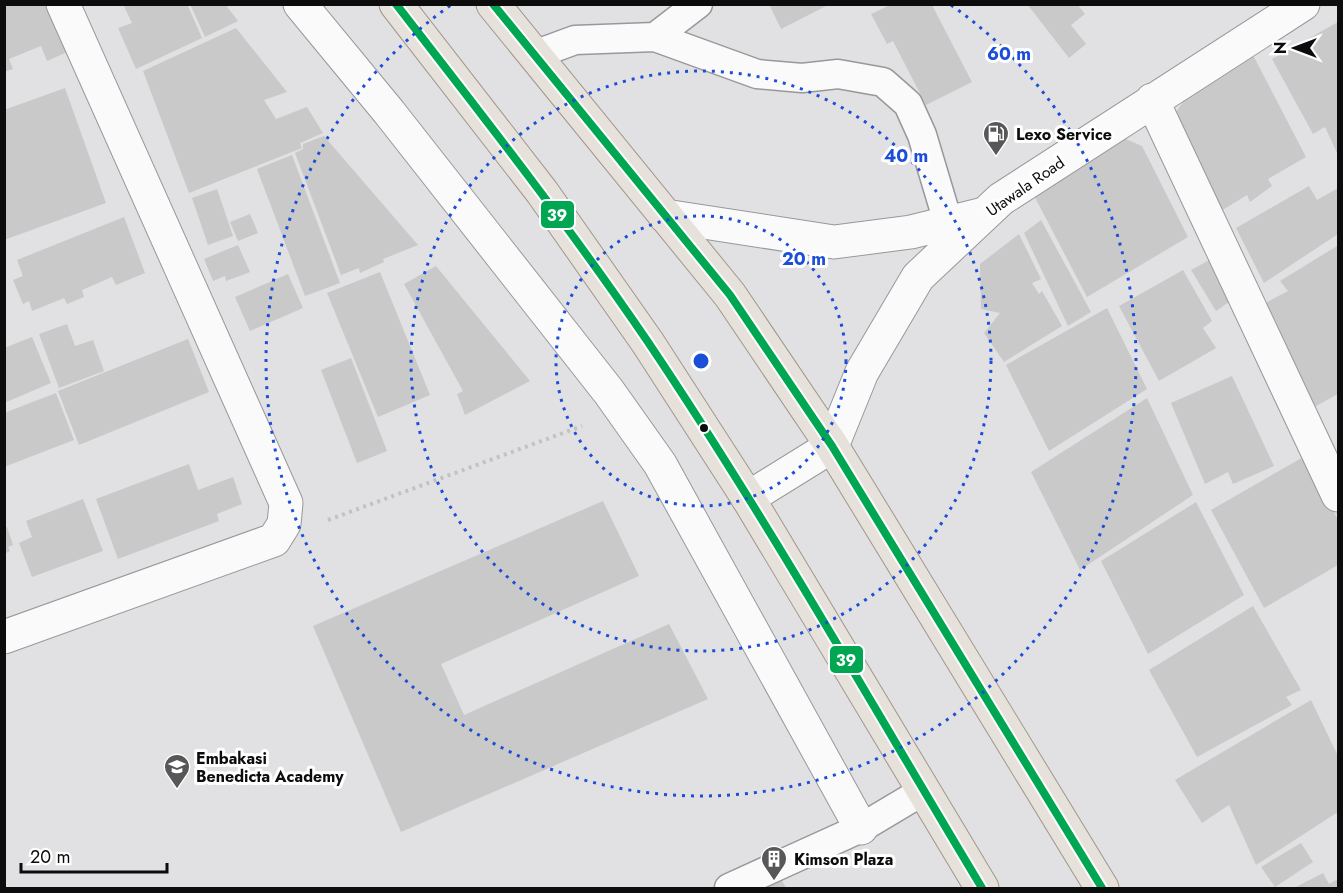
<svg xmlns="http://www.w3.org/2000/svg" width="1343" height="893" font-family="Jost,sans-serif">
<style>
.building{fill:#c9c9ca}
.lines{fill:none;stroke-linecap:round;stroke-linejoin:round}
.lane-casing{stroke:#98989a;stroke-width:31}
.street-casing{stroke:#98989a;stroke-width:35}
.primary-casing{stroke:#a0968c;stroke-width:35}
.path{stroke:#c2c2c3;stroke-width:4;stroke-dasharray:3 4.5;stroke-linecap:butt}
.lane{stroke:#fafafb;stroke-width:28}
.street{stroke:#fafafb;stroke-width:33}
.primary{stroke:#e6e1db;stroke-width:33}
.bus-1-casing{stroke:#fff;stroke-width:12}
.bus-1{stroke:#00a651;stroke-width:8}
.ring{fill:none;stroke:#1d4ed8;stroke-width:3;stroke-dasharray:3 6}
.bus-dot{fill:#0c0c0d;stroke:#fff;stroke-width:2}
.labels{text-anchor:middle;stroke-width:6;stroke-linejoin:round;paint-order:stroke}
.poi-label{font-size:16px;font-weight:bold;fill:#0c0c0d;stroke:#fff;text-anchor:start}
.street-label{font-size:16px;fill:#0c0c0d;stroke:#fff}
.centre{fill:#1d4ed8;stroke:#fff;stroke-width:3}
.ring-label{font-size:18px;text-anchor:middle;font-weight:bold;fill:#1d4ed8;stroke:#fff;stroke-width:6;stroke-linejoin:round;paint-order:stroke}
.line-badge{stroke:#fff;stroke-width:2}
.badge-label{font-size:16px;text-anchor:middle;font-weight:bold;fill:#fff}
</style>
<rect width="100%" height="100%" fill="#e1e1e3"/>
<path class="building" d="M 11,4 L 56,4 L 74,49 L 47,61 L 41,46 L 9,59 L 13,69 L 4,72 L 4,7 Z
M 123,4 L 187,4 L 202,38 L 136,69 L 118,28 L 132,23 Z
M 190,4 L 225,4 L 238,21 L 205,37 Z
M 769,4 L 830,4 L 781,29 Z
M 1027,4 L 1077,4 L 1085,14 L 1071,25 L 1086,44 L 1069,58 Z
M 890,5 L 932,5 L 972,82 L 926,105 L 893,41 L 887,44 L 871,14 Z
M 1338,22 L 1338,155 L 1325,127 L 1313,134 L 1272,59 Z
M 236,28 L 287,92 L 264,100 L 276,119 L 307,107 L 323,133 L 300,143 L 302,148 L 189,193 L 143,71 Z
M 1253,55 L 1306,157 L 1268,179 L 1272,186 L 1250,202 L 1247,195 L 1216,214 L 1173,116 L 1189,94 Z
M 65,88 L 106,203 L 4,240 L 4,110 Z
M 1109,132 L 1142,146 L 1188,237 L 1087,297 L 1028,184 Z
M 324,136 L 418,245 L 383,259 L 384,262 L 360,273 L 359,268 L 341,275 L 295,153 L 303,149 L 303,144 Z
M 292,155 L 340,283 L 305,296 L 257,169 Z
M 1309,186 L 1317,200 L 1338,188 L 1338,234 L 1264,283 L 1236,228 Z
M 217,189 L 233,236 L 208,245 L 192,198 Z
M 250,214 L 258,233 L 238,241 L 230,222 Z
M 124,217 L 145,273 L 116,285 L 112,277 L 82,290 L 84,297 L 67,304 L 64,298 L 32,311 L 29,301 L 23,304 L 13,280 L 23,276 L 17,260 Z
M 1041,220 L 1091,312 L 1068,326 L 1024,233 Z
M 1019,234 L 1041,279 L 1032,283 L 1039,294 L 1042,291 L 1062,326 L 1004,362 L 984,333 L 1000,313 L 981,309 L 980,264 Z
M 238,245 L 250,272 L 226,281 L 225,276 L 213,281 L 204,259 Z
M 1337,246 L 1338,394 L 1307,411 L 1256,308 L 1288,291 L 1280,281 Z
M 1213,258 L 1232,300 L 1216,311 L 1191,270 Z
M 436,266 L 530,381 L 465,415 L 457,394 L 463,391 L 404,284 Z
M 1183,270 L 1212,321 L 1203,328 L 1216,348 L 1159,381 L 1119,306 Z
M 380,272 L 430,395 L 378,417 L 327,293 Z
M 288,274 L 303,308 L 250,331 L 235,297 Z
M 1107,308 L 1147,389 L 1049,451 L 1006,365 Z
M 67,324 L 75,346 L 93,340 L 104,371 L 59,388 L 39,334 Z
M 32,337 L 51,383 L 4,403 L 4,348 Z
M 188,339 L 209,392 L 79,445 L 58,391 Z
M 351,358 L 387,451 L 357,463 L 321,370 Z
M 1232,376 L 1274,466 L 1233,484 L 1228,472 L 1205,484 L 1171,403 Z
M 56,393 L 74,440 L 4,467 L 4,413 Z
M 1147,398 L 1193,495 L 1080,570 L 1031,472 Z
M 1305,456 L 1338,520 L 1338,565 L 1264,608 L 1211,510 Z
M 189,464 L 198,490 L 233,477 L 242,504 L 217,514 L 219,521 L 118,559 L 96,499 Z
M 83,499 L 103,551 L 32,577 L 19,543 L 32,537 L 26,521 Z
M 603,501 L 639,576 L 441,664 L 464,715 L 669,624 L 708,699 L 401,832 L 313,626 Z
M 1196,502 L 1244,595 L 1148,654 L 1101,561 Z
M 7,527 L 13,545 L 8,547 L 10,551 L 4,554 L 4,528 Z
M 1253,606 L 1301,690 L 1286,697 L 1292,705 L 1197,757 L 1149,670 Z
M 1311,700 L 1338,756 L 1338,812 L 1256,865 L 1229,805 L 1202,823 L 1175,780 Z
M 1301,843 L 1313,862 L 1275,887 L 1261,867 Z
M 1323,873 L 1329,884 L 1338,879 L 1338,888 L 1294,888 Z
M 779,875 L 786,888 L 753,888 Z"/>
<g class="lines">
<defs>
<path id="lane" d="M 655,37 L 757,74 L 802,78 L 838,74 L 883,82 L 908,104 L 922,135 L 948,222
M 534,55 L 575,40 L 655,37 L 698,4
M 729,888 L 861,828 L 923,791"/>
<path id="street" d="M 300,4 L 389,112 L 609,392 L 660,464 L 861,828
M 1152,100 L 1338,495
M 665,216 L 834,242 L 911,232 L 984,214
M 748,498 L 832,446 L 862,372 L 918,277 L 1001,199 L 1303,4
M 4,637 L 274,540 L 284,524 L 286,503 L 63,4"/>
<path id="primary" d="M 396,4 L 542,192 L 648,343 L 748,498 L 982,888
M 493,4 L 730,295 L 832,446 L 1102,888"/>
</defs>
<use href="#lane" class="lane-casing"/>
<use href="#street" class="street-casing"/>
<use href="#primary" class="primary-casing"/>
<path class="path" d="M 328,520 L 582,426"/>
<use href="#lane" class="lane"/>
<use href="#street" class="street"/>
<use href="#primary" class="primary"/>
<defs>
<path id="bus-1" d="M 396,4 C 483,116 569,226 648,342 C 767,519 872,705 982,888
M 493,4 L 730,295 L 832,446 L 1102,888"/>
</defs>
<use href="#bus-1" class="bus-1-casing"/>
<use href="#bus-1" class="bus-1"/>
</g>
<g class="ring">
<circle cx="701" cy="361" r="145"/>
<circle cx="701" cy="361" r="290"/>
<path d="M951 5A435 435 0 1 1 451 5"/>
</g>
<defs>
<symbol id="fuel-pin" viewBox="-11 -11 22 30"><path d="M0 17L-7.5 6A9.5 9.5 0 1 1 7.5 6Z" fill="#575758" stroke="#fff"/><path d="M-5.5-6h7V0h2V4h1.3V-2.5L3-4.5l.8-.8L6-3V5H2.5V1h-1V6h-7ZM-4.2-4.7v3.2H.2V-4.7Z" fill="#fff"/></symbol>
<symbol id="school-pin" viewBox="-11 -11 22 30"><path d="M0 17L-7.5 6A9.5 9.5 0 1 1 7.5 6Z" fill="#575758" stroke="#fff"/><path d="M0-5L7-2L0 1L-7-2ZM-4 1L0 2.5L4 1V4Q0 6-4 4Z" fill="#fff"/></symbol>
<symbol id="building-pin" viewBox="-11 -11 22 30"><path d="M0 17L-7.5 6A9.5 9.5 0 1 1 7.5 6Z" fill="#575758" stroke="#fff"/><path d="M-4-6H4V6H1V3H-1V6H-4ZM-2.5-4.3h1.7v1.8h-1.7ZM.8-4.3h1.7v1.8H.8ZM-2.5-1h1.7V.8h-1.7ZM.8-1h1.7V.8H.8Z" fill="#fff"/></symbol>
</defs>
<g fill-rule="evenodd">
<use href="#fuel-pin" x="981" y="119" width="30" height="40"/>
<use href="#school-pin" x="162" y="752" width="30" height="40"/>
<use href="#building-pin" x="759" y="844" width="30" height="40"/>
</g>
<circle class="bus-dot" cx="704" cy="428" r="5"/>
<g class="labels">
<g class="poi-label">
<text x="1016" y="140">Lexo Service</text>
<text x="196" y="764">Embakasi<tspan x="196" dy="18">Benedicta Academy</tspan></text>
<text x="794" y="865">Kimson Plaza</text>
</g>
<g class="street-label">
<text transform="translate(1025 186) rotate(-35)" y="6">Utawala Road</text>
</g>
</g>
<circle cx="701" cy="361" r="9" class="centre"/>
<g class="ring-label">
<text x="1009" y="60">60 m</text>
<text x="906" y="162">40 m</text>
<text x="804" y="265">20 m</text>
</g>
<g class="line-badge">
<rect x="540" y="200" width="35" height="29" rx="6" fill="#00a651"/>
<rect x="829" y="645" width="35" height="29" rx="6" fill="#00a651"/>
</g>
<g class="badge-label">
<text x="557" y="221">39</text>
<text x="846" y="666">39</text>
</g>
<rect width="1343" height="893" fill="none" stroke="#0c0c0d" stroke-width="12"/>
<g transform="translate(1295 48) rotate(270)" stroke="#ffffff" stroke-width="4.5" paint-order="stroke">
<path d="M0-4.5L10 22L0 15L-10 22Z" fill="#0c0c0d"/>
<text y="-9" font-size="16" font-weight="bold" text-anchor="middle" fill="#0c0c0d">N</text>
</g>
<path d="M21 863v9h146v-9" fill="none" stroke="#0c0c0d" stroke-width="3"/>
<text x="30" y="863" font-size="18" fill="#0c0c0d" stroke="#ffffff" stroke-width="4.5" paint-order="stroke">20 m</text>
</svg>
